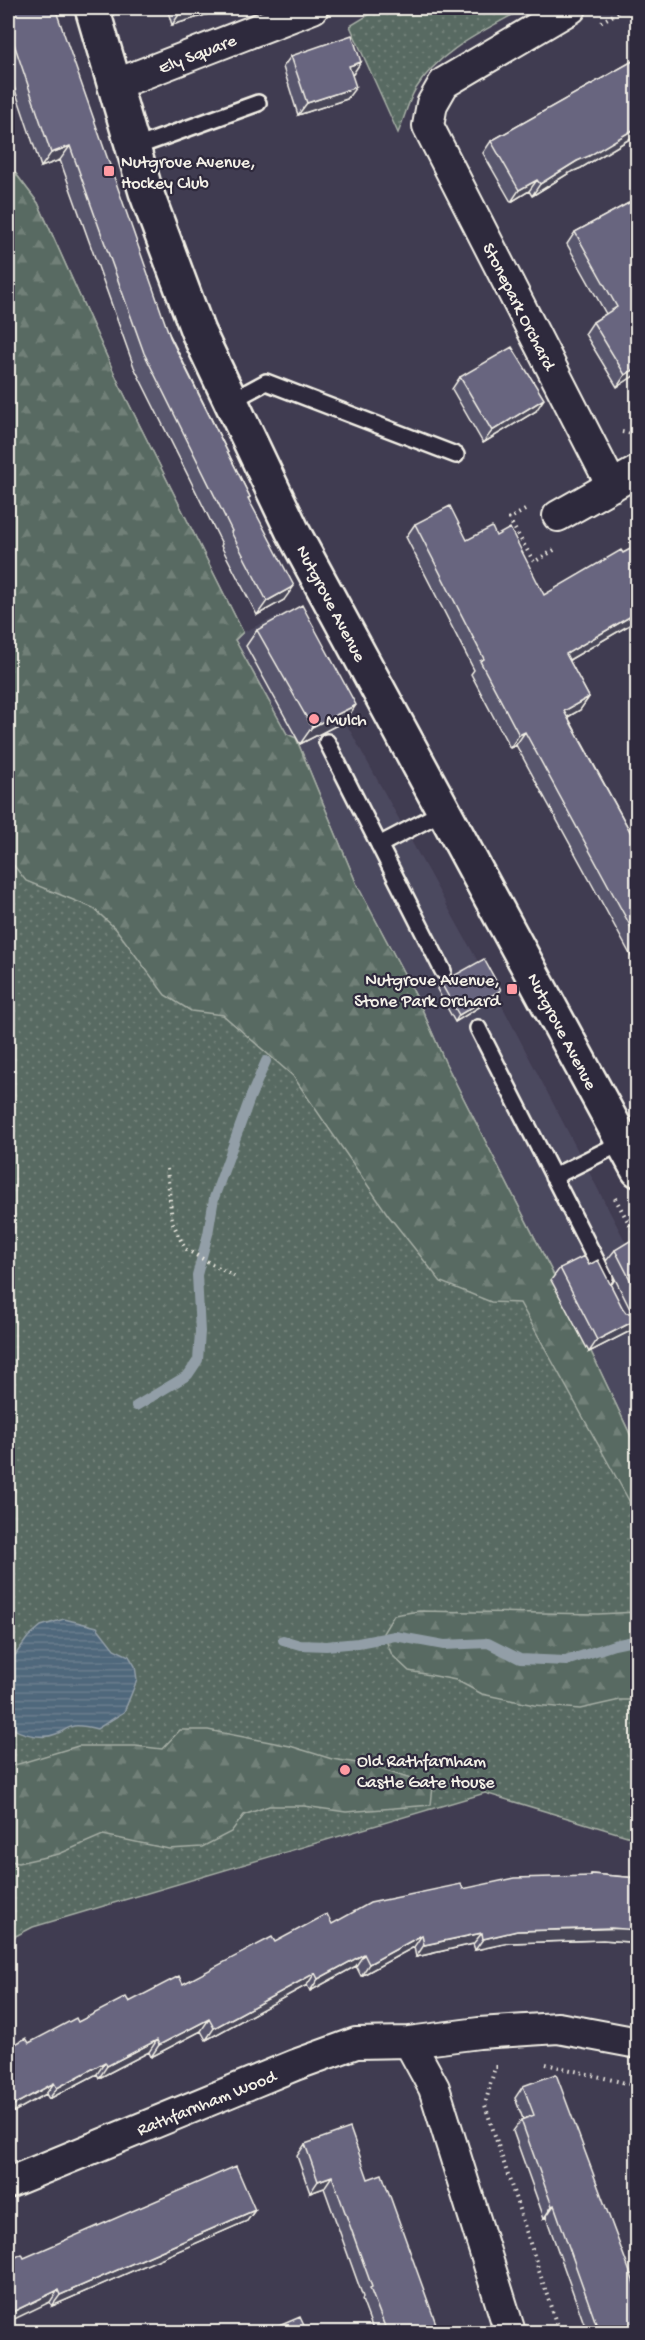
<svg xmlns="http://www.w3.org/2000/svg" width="645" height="2340" font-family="'Gochi Hand',sans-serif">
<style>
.built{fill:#4c485f}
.grass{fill:url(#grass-dots);stroke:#a6aea5;stroke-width:1.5}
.forest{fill:url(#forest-firs);stroke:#a6aea5;stroke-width:1.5}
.water{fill:url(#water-rules);stroke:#929ea7;stroke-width:1.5}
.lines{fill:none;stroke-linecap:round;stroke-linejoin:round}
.stream{stroke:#929ea7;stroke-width:10}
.lane-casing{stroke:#f4f1e8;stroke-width:20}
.street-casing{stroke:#f4f1e8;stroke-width:34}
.secondary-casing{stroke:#f4f1e8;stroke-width:38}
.path{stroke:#f4f1e8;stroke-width:4;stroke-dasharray:1.5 4.5;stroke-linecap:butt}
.lane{stroke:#2f2a3d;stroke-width:15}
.street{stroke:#2f2a3d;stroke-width:30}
.secondary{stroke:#2f2a3d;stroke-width:33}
.wall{fill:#59576d;stroke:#f4f1e8;stroke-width:1.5}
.shaded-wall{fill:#484759;stroke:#f4f1e8;stroke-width:1.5}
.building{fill:#67657f;stroke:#f4f1e8;stroke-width:1.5}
.poi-dot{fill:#ff9aa2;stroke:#2f2a3d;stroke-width:2}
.labels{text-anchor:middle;stroke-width:4.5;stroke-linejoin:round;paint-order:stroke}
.street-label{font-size:18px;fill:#f4f1e8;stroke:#2f2a3d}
.poi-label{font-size:18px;fill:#f4f1e8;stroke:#2f2a3d;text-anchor:start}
</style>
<defs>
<pattern id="grass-dots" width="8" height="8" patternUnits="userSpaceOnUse" patternTransform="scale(1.5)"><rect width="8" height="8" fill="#586a62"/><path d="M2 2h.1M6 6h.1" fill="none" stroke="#718078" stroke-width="1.8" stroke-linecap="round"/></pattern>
<pattern id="forest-firs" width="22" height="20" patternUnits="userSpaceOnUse" patternTransform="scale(1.5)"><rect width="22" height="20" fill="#586a62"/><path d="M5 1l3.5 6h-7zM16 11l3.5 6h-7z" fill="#718078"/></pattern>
<pattern id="water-rules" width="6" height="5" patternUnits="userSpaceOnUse" patternTransform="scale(1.5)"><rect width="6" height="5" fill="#50677b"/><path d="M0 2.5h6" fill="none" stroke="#6a7d8e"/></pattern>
</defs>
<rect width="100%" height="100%" fill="#403c51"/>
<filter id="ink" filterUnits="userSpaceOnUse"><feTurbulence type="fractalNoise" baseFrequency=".0167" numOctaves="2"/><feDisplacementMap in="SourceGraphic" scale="12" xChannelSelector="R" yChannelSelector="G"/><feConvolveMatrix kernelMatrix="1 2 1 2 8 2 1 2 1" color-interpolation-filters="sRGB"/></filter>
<g filter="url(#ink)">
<path class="built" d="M 285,613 L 497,996 L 637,1264 L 637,1449 L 568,1303 L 445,1062 L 418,1000 L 357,885 L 296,738 L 288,734 L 234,640 L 243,632 Z"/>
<path class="grass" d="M 380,8 L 525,8 C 486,30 439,50 415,90 C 408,102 404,119 398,133 L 350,26 Z
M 8,158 L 13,170 L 38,203 L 120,386 L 243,632 L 235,640 L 287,734 L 296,738 L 357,885 L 418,1000 L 445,1062 L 568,1303 L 637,1449 L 637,1839 L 485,1793 L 33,1927 L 8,1940 Z"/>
<path class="forest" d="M 8,158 L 13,170 L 38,203 L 120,386 L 243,632 L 235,640 L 287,734 L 296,738 L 357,885 L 418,1000 L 445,1062 L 568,1303 L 637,1449 L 637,1515 L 520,1303 L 491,1302 L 441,1282 L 388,1215 L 293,1076 L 223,1015 L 191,1011 L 165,995 L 116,929 L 93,908 L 26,881 L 8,858 Z
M 419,1611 L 598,1614 L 637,1612 L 637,1700 L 620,1700 L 580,1709 L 534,1705 L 482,1694 L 456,1680 L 409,1671 L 392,1655 L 383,1633 L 394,1615 Z
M 180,1730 L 208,1730 L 290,1746 L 332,1759 L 364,1764 L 433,1786 L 431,1805 L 346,1812 L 304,1806 L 269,1806 L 244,1815 L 231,1832 L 202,1847 L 169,1849 L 103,1835 L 59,1854 L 18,1863 L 8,1860 L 8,1767 L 78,1746 L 136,1746 L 162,1749 Z"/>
<path class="water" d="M 64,1619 L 97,1627 L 114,1649 L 129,1656 L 135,1666 L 137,1680 L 124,1712 L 97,1729 C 89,1727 81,1725 74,1726 C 68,1727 62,1732 56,1734 C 42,1740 19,1734 8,1725 L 8,1665 L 28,1637 L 41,1626 Z"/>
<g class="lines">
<path class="stream" d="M 136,1406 L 188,1375 L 198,1360 L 200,1332 L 197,1275 L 208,1234 L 214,1198 L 250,1098 L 266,1061
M 283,1640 L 300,1645 L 326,1646 L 358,1643 L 395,1636 L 444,1645 L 488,1643 L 520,1659 L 566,1661 L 614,1645 L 638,1640"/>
<defs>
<path id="lane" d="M 133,148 L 258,103
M 231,401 L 266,382 L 456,455
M 327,742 L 443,971
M 379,845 L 444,811
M 478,1028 L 605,1278
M 553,1177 L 623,1142"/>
<path id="street" d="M 571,8 L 444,83 L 432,104 L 428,126 L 612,486
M 114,85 L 313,8
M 558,516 L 638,471
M 409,2042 L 434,2088 L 510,2332
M 8,2183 L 295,2065 L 356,2043 L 409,2042 L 479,2033 L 558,2028 L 638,2043"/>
<path id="secondary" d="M 92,8 L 146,192 L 198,332 L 292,530 L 638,1170"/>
</defs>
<use href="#lane" class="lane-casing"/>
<use href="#street" class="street-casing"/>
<use href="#secondary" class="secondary-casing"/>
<path class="path" d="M 601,22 L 626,8
M 622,432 L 638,435
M 525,510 L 509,519 L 534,562 L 556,549
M 167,1169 L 172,1221 L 185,1249 L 237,1278
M 615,1198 L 638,1240
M 546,2064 L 638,2086
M 497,2067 L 495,2067 L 485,2105 L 559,2332"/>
<use href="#lane" class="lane"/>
<use href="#street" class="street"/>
<use href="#secondary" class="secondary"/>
</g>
<path class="wall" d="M 8,8 L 250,497 L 248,499 L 284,600 L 257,615 L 221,546 L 222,544 L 134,367 L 60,160 L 41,167 L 8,69 Z
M 167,8 L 218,8 L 215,12 L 172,25 Z
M 291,56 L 353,74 L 351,75 L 347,99 L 298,115 L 283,67 Z
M 638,58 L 638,134 L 581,168 L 569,173 L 532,196 L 529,191 L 511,202 L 483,153 L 491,141 Z
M 638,198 L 638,373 L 617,387 L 585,334 L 593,322 L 606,314 L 567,244 L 575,232 Z
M 460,377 L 536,411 L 483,443 L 452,389 Z
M 415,524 L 467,540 L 496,536 L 544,595 L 638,545 L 638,620 L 569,660 L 589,697 L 580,710 L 568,717 L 638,846 L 638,969 L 516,745 L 510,748 L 471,674 L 474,670 L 406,537 Z
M 257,630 L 345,721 L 300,744 L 246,646 Z
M 441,983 L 501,990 L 497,996 L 455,1022 L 437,989 Z
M 638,1246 L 638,1327 L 589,1352 L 551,1280 L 560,1268 L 589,1265 L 623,1309 L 626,1313 L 632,1313 L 606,1261 L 615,1250 Z
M 591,1874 L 638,1878 L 638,1941 L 631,1939 L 629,1942 L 603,1940 L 509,1943 L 475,1950 L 473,1944 L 416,1957 L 414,1947 L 361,1976 L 356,1966 L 310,1991 L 307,1985 L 206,2040 L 201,2031 L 151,2057 L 149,2052 L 99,2078 L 97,2074 L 49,2099 L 46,2094 L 8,2115 L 8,2048 L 29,2043 L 78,2022 L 129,2002 L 183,1984 L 275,1942 L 332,1924 L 463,1889 L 590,1876 Z
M 523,2086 L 635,2294 L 638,2332 L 587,2332 L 546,2217 L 544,2218 L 513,2131 L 521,2120 L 523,2119 L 515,2098 Z
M 305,2144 L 368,2179 L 439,2332 L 374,2332 L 362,2300 L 363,2297 L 324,2188 L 310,2193 L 297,2156 Z
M 255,2210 L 247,2221 L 52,2306 L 24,2258 Z"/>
<path class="shaded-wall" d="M 198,8 L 218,8 L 215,12 L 172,25 L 180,13 Z
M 361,62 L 353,74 L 340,78 L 349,66 Z
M 356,87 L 347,99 L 298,115 L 307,103 Z
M 638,127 L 638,134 L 581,168 L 569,173 L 532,196 L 540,184 L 577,161 Z
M 70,146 L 60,160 L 41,167 L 51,153 Z
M 537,180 L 529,191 L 511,202 L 519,190 Z
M 638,367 L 638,373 L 617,387 L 625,375 Z
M 544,399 L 536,411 L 483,443 L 492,431 Z
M 294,586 L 284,600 L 257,615 L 267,601 Z
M 638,612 L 638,620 L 557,667 L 566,654 Z
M 589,697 L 580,710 L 555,724 L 564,711 Z
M 356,705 L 345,721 L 300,744 L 312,727 Z
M 525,732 L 516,745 L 510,748 L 519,735 Z
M 501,990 L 497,996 L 455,1022 L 459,1015 Z
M 638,1319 L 638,1327 L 589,1352 L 597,1340 Z
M 638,1928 L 638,1941 L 631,1939 L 629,1942 L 603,1940 L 509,1943 L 475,1950 L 483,1939 L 517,1931 Z
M 482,1933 L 473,1944 L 416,1957 L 424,1945 Z
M 422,1935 L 414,1947 L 361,1976 L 369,1964 Z
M 364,1954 L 356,1966 L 310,1991 L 318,1979 Z
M 315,1973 L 307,1985 L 206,2040 L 214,2028 Z
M 209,2019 L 201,2031 L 151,2057 L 159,2045 Z
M 157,2040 L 149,2052 L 99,2078 L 107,2066 Z
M 105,2062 L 97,2074 L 49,2099 L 57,2088 Z
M 54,2083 L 46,2094 L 8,2115 L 8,2108 Z
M 332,2176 L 324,2188 L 310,2193 L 318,2181 Z
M 554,2205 L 546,2217 L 544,2218 L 552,2206 Z
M 255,2210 L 247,2221 L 52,2306 L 60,2295 Z
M 58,2290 L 50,2302 L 8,2322 L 8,2314 Z"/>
<path class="building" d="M 8,8 L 55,8 L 170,337 L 250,497 L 248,498 L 294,586 L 267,601 L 231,532 L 232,531 L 144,353 L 70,146 L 51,153 L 8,26 Z
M 179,8 L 198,8 L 180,13 Z
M 352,35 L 361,62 L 349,66 L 356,87 L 307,103 L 291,56 Z
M 638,58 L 638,127 L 589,156 L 577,161 L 540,184 L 537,180 L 519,190 L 491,141 Z
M 638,198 L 638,367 L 625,375 L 593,322 L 617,307 L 575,232 Z
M 512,347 L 544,399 L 492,431 L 460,377 Z
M 450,506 L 467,540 L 492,527 L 496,536 L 510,528 L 544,595 L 621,550 L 623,553 L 638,545 L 638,612 L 566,654 L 589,697 L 564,711 L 638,846 L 638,940 L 525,732 L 519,735 L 480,661 L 484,659 L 415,524 Z
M 302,605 L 356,705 L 312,727 L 257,630 Z
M 484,959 L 501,990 L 459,1015 L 441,983 Z
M 633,1239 L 638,1246 L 638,1295 L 615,1250 Z
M 584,1256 L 589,1265 L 598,1260 L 623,1309 L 626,1313 L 635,1313 L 638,1311 L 638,1319 L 597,1340 L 560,1268 Z
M 591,1874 L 638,1878 L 637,1930 L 611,1928 L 517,1931 L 483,1939 L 482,1933 L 424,1945 L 422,1935 L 369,1964 L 364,1954 L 318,1979 L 315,1973 L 214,2028 L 209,2019 L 159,2045 L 157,2040 L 107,2066 L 105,2062 L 57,2088 L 54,2083 L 8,2108 L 8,2048 L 26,2038 L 29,2043 L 76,2018 L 78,2022 L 126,1997 L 129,2002 L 179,1976 L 183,1984 L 272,1937 L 275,1942 L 327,1914 L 332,1924 L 370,1903 L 461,1884 L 463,1889 L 514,1878 L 591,1876 Z
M 556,2074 L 637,2291 L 635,2292 L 638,2300 L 638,2332 L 599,2332 L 554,2205 L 552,2206 L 521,2120 L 534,2115 L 523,2086 Z
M 350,2128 L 368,2179 L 382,2174 L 439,2332 L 387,2332 L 370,2288 L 372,2287 L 332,2176 L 318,2181 L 305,2144 Z
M 236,2166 L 255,2210 L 60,2295 L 58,2290 L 8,2314 L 8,2261 L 22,2254 L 24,2258 Z
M 300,2317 L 307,2332 L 265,2332 Z"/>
</g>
<g class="poi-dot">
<rect x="103" y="165" width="12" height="12" rx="3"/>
<circle cx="314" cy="719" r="6"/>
<rect x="506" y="983" width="12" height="12" rx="3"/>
<circle cx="345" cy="1770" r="6"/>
</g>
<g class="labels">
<g class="street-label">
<text transform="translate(197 53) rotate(-21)" y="6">Ely Square</text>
<text transform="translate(520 306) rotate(63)" y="6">Stonepark Orchard</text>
<text transform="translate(332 603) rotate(62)" y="6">Nutgrove Avenue</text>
<text transform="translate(563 1031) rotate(62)" y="6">Nutgrove Avenue</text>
<text transform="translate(206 2102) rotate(-22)" y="6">Rathfarnham Wood</text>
</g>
<g class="poi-label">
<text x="121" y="167">Nutgrove Avenue,<tspan x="121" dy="21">Hockey Club</tspan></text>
<text x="326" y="725">Mulch</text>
<text x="500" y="985" text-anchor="end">Nutgrove Avenue,<tspan x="500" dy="21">Stone Park Orchard</tspan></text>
<text x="357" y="1766">Old Rathfarnham<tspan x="357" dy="21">Castle Gate House</tspan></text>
</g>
</g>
<rect width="645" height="2340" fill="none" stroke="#2f2a3d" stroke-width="30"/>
<rect x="15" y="15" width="615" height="2310" fill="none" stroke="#f4f1e8" stroke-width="2" filter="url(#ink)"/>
</svg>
